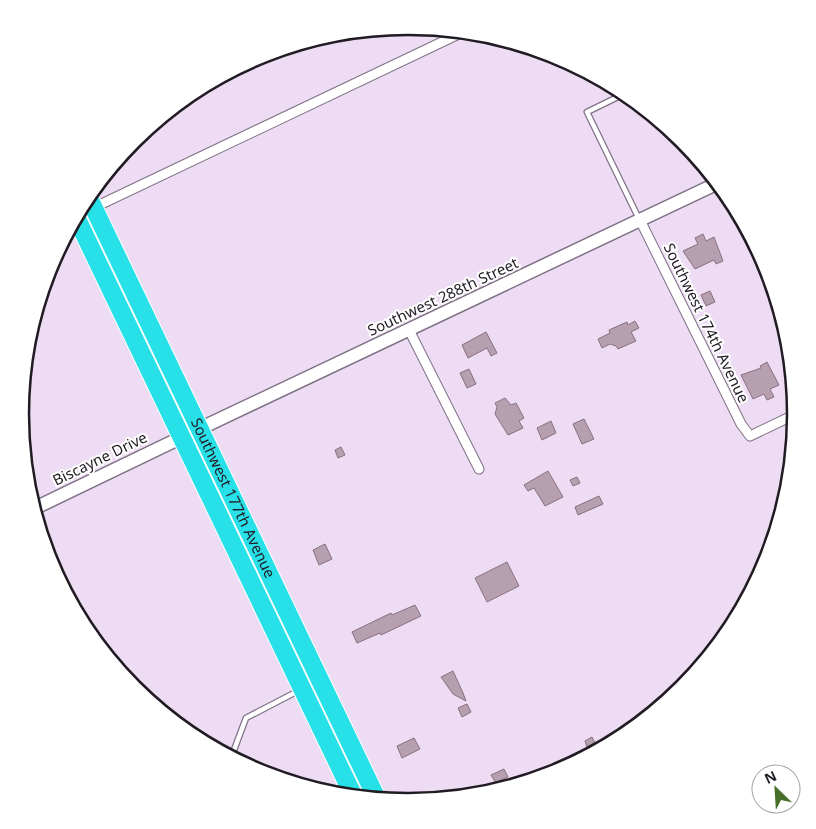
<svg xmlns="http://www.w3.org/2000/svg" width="816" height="829" font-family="'Noto Sans',sans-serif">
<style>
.building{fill:#b69faf;stroke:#877180}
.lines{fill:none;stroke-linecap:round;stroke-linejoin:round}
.lane-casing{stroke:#7f7185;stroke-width:7}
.street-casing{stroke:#7f7185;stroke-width:11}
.secondary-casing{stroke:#7f7185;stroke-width:15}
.highway-casing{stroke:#fff;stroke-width:20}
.lane{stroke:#fff;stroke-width:4.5}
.street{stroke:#fff;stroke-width:9}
.secondary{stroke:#fff;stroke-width:12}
.highway{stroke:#28e0e8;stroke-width:18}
.labels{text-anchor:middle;stroke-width:4;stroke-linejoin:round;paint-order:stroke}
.street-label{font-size:15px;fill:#211b23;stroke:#fff}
.rim{fill:none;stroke:#211b23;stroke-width:2.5}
</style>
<rect width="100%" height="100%" fill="#eddcf3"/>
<path class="building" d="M 703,234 L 706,241 L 714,237 L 723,261 L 716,264 L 714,260 L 695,269 L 683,251 L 698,244 L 695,238 Z
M 710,291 L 715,302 L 706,306 L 701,295 Z
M 635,321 L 639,328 L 631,332 L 636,341 L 618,349 L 616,346 L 610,344 L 602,348 L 598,339 L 610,333 L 609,330 L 627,322 L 628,325 Z
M 486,332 L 497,353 L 491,356 L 487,348 L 468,358 L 462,345 Z
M 767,362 L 779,385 L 770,389 L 774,397 L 767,400 L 764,394 L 753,399 L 741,375 L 761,368 L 760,366 Z
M 469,369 L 476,384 L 467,388 L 460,373 Z
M 505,398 L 511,405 L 516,403 L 524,418 L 519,421 L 523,428 L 508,435 L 495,414 L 497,407 L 495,403 Z
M 584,419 L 594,439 L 582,444 L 573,424 Z
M 551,421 L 556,433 L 542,440 L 537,428 Z
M 341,447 L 345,455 L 338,458 L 335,450 Z
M 548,471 L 563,497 L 545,506 L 534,488 L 528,491 L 524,485 Z
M 577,477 L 580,483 L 573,486 L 570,480 Z
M 599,496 L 603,504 L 578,515 L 575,507 Z
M 325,544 L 332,559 L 319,565 L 313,550 Z
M 507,562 L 519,586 L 487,602 L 475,578 Z
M 415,605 L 421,616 L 381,635 L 380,633 L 357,643 L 352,632 L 391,613 L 392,615 Z
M 453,671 L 463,693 L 466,701 L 453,694 L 441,677 Z
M 467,704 L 471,712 L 462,717 L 458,708 Z
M 592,737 L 595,743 L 587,747 L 585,741 Z
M 414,738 L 420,749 L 402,758 L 397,746 Z
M 504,769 L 508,777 L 501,780 L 505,788 L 500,790 L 491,775 Z"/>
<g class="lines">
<defs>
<path id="lane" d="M 626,93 L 587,112 L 639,219
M 231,758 L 246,718 L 298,691"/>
<path id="street" d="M 93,208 L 463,32
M 640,220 L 741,424 L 750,436 L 796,414
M 409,330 L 479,469"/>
<path id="secondary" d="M 33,509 L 199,429 L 718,183"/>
<g id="highway">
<path id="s1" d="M 88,196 L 377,799"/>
<path d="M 76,217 L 354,797"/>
</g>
</defs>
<use href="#lane" class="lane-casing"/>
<use href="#street" class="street-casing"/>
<use href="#secondary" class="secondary-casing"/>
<use href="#highway" class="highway-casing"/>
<use href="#lane" class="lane"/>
<use href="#street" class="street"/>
<use href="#secondary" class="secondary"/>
<use href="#highway" class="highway"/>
</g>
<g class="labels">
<g class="street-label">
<text transform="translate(443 297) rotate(-25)" y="5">Southwest 288th Street</text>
<text transform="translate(706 323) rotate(64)" y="5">Southwest 174th Avenue</text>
<text transform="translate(100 459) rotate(-26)" y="5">Biscayne Drive</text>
<text dy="5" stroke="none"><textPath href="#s1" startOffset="335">Southwest 177th Avenue</textPath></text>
</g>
</g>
<path d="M0 0H816V829H0ZM29 414a379 379 0 1 1 758 0a379 379 0 1 1-758 0Z" fill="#fff" fill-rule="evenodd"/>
<path class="rim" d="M29 414a379 379 0 1 1 758 0a379 379 0 1 1-758 0Z"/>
<g transform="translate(776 789) rotate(335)"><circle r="24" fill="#ffffff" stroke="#a6a4a7"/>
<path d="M0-4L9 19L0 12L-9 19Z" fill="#49702a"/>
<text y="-8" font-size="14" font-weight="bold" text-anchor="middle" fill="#211b23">N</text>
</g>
</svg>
